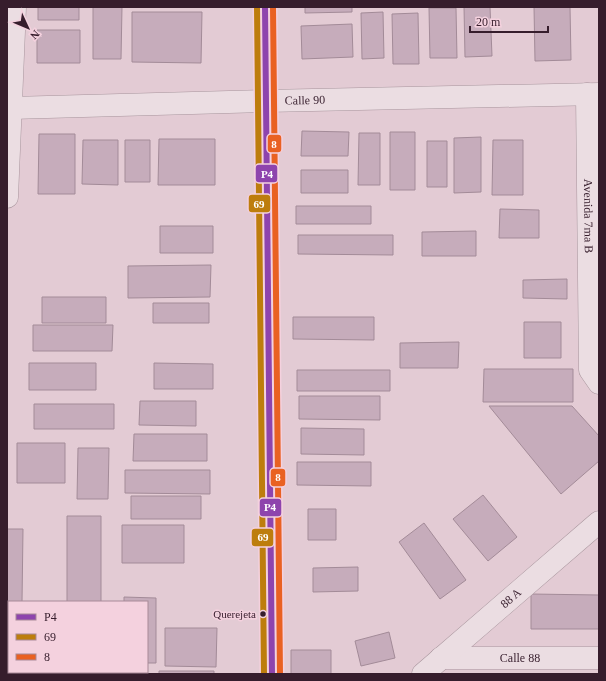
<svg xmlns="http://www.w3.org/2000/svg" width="606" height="681" font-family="'Times New Roman',serif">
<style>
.building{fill:#c6acbb;stroke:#a38b98}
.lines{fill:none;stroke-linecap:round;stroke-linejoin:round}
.minor-casing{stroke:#a8959d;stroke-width:23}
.major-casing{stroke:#8d7b84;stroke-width:23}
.minor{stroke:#ebdde2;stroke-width:22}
.major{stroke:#e2ced7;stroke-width:22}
.bus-1-casing{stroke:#f4d1de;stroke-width:9}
.bus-2-casing{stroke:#f4d1de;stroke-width:9}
.bus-3-casing{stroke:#f4d1de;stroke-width:9}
.bus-1{stroke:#8e44ad;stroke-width:6}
.bus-2{stroke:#bd7d0d;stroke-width:6}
.bus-3{stroke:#e96122;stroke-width:6}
.bus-dot{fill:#361d2c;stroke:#f4d1de;stroke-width:1.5}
.labels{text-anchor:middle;stroke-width:3;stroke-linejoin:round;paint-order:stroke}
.bus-label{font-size:11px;fill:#361d2c;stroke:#f4d1de;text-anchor:end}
.street-label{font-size:12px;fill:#361d2c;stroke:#f4d1de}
.line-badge{stroke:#f4d1de;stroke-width:1.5}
.badge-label{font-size:11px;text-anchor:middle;font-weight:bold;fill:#fff}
</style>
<rect width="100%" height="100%" fill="#e3cbd4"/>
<path class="building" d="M 38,7 L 79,7 L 79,20 L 38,20 Z
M 93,7 L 122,7 L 121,59 L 93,59 Z
M 305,7 L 352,7 L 352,12 L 305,13 Z
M 464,7 L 490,7 L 492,56 L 465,57 Z
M 534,7 L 570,7 L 571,60 L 535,61 Z
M 429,8 L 456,8 L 457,58 L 430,58 Z
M 132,12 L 202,12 L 201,63 L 132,62 Z
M 383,12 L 384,58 L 362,59 L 361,13 Z
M 418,13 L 419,64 L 393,64 L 392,14 Z
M 352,24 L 353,57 L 302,59 L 301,26 Z
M 37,30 L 80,30 L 80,63 L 37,63 Z
M 302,131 L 349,132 L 348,156 L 301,156 Z
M 390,132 L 415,132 L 415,190 L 390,190 Z
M 359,133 L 380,133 L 380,185 L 358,185 Z
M 39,134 L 75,134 L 75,194 L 38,194 Z
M 481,137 L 481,192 L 454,193 L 454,138 Z
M 159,139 L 215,139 L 215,185 L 158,185 Z
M 83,140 L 118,140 L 118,185 L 82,184 Z
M 125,140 L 150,140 L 150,182 L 125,182 Z
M 493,140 L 523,140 L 523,195 L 492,195 Z
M 427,141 L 447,141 L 447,187 L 427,187 Z
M 301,170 L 348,170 L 348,193 L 301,193 Z
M 296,206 L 371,206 L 371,224 L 296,224 Z
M 500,209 L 539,210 L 539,238 L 499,238 Z
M 160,226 L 213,226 L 213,253 L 160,253 Z
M 476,231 L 476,256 L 422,256 L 422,232 Z
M 298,235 L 393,235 L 393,255 L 298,254 Z
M 211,265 L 210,297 L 128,298 L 128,266 Z
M 567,279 L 567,299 L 523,298 L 523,280 Z
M 42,297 L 106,297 L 106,323 L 42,323 Z
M 153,303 L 209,303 L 209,323 L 153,323 Z
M 293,317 L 374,317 L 374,340 L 293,339 Z
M 524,322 L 561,322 L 561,358 L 524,358 Z
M 33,325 L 113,325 L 112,351 L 33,351 Z
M 459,342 L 458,368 L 400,368 L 400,343 Z
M 29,363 L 96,363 L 96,390 L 29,390 Z
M 154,363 L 213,364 L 213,389 L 154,389 Z
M 484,369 L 573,369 L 573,402 L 483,402 Z
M 297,370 L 390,370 L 390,391 L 297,391 Z
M 299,396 L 380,396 L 380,420 L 299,419 Z
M 140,401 L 196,401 L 196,426 L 139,425 Z
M 34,404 L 114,404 L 114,429 L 34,429 Z
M 489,406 L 572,406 L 599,436 L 599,461 L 561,494 Z
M 301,428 L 364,429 L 364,455 L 301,454 Z
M 134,434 L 207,434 L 207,461 L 133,461 Z
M 17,443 L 65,443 L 65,483 L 17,483 Z
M 78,448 L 109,448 L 108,499 L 77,499 Z
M 297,462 L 371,462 L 371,486 L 297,485 Z
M 125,470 L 210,470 L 210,494 L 125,493 Z
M 483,495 L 517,537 L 488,561 L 453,519 Z
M 131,496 L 201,496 L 201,519 L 131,519 Z
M 308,509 L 336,509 L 336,540 L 308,540 Z
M 67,516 L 101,516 L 101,602 L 67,602 Z
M 424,523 L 466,580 L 440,599 L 399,542 Z
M 122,525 L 184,525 L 184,563 L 122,563 Z
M 7,529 L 23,529 L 22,602 L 9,602 L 9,631 L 7,631 Z
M 358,567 L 358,591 L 313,592 L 313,568 Z
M 531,594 L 599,595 L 599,629 L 531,629 Z
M 124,597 L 156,598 L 156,663 L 147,663 L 147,602 L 124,602 Z
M 165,628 L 217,628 L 216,667 L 165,666 Z
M 389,632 L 395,658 L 361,666 L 355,641 Z
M 291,650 L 331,650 L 331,674 L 291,674 Z
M 159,671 L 214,671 L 214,674 L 159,674 Z
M 70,672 L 98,672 L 98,674 L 70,674 Z"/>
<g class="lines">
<defs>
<g id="minor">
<path id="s1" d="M 587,94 L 590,370 L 599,383"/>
<path id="s2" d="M 11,108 L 266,101 L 599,94"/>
<path d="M 7,197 L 15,7"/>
<path id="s3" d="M 441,658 L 599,658"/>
<path id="s4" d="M 423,674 L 599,522"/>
</g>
<path id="major" d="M 265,7 L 272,674"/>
</defs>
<use href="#minor" class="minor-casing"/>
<use href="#major" class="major-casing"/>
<use href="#minor" class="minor"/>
<use href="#major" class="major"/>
<defs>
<path id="bus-1" d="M 265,7 L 272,674"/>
<path id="bus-2" d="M 257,7 L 264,674"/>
<path id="bus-3" d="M 273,7 L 280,674"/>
</defs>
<use href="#bus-1" class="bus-1-casing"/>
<use href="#bus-2" class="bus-2-casing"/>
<use href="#bus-3" class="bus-3-casing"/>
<use href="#bus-1" class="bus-1"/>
<use href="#bus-2" class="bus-2"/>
<use href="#bus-3" class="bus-3"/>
</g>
<circle class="bus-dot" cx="263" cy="614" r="3.5"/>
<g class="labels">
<g class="bus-label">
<text x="256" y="618">Querejeta</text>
</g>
<g class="street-label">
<text dy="4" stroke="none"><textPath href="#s2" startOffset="294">Calle 90</textPath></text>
<text dy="4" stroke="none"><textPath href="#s1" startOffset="122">Avenida 7ma B</textPath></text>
<text dy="4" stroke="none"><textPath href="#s4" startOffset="116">88 A</textPath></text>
<text dy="4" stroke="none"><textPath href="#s3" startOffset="79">Calle 88</textPath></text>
</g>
</g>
<g class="line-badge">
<rect x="267" y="134" width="15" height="19" rx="4" fill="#e96122"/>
<rect x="255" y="164" width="23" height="19" rx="4" fill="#8e44ad"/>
<rect x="248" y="194" width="23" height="19" rx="4" fill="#bd7d0d"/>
<rect x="270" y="468" width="16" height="19" rx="4" fill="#e96122"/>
<rect x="259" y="498" width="23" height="19" rx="4" fill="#8e44ad"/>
<rect x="251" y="528" width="23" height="19" rx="4" fill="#bd7d0d"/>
</g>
<g class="badge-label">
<text x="274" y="148">8</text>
<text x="267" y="178">P4</text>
<text x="259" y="208">69</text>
<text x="278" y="481">8</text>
<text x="270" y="511">P4</text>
<text x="263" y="541">69</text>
</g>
<rect width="606" height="681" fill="none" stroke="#361d2c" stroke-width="16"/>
<rect x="8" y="601" width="140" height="72" fill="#f4d1de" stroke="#a88997"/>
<rect x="16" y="614" width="20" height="6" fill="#8e44ad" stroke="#a88997"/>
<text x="44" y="621" font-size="12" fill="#361d2c">P4</text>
<rect x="16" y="634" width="20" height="6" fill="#bd7d0d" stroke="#a88997"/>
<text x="44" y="641" font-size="12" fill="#361d2c">69</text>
<rect x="16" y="654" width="20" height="6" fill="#e96122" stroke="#a88997"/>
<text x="44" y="661" font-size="12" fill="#361d2c">8</text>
<g transform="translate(28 28) rotate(134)" stroke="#f4d1de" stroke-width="3" paint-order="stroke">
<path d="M0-3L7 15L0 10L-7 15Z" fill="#361d2c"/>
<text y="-6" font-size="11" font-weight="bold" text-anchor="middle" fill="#361d2c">N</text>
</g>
<path d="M470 26v6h78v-6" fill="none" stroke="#361d2c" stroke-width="2"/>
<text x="476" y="26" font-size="12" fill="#361d2c" stroke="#f4d1de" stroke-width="3" paint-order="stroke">20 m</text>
</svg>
